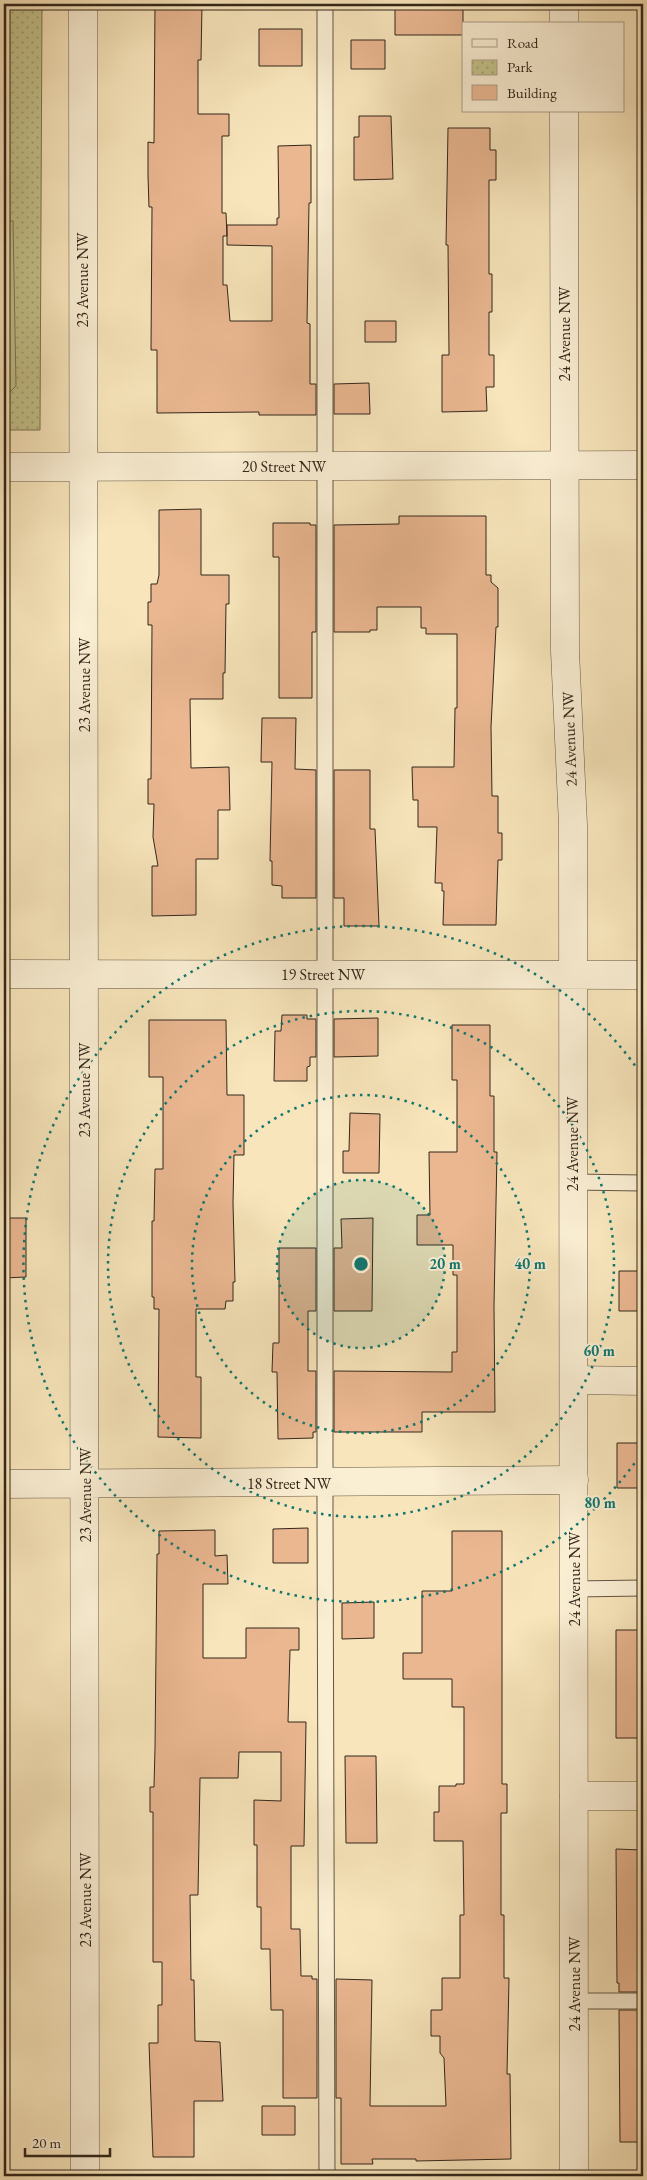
<svg xmlns="http://www.w3.org/2000/svg" width="647" height="2180" font-family="'EB Garamond',serif">
<style>
.park{fill:url(#park-dots);stroke:#7c7453}
.pitch{fill:#c4c28b;stroke:#7c7453}
.building{fill:#eab791;stroke:#33271b}
.lines{fill:none;stroke-linecap:round;stroke-linejoin:round}
.service-casing{stroke:#645643;stroke-width:17}
.minor-casing{stroke:#645643;stroke-width:29}
.tertiary-casing{stroke:#645643;stroke-width:29}
.service{stroke:#faeed3;stroke-width:15}
.minor{stroke:#faeed3;stroke-width:28}
.tertiary{stroke:#faeed3;stroke-width:28}
.ring{fill:none;stroke:#0f766e;stroke-width:2.5;stroke-dasharray:2.5 5}
.labels{text-anchor:middle;stroke-width:4;stroke-linejoin:round;paint-order:stroke}
.street-label{font-size:16px;fill:#33271b;stroke:#faeed3}
.centre{fill:#0f766e;stroke:#faeed3;stroke-width:2.5}
.ring-label{font-size:15px;text-anchor:middle;font-weight:bold;fill:#0f766e;stroke:#faeed3;stroke-width:4;stroke-linejoin:round;paint-order:stroke}
</style>
<defs>
<pattern id="park-dots" width="8" height="8" patternUnits="userSpaceOnUse" patternTransform="scale(1.25)"><rect width="8" height="8" fill="#c4c28b"/><path d="M2 2h.1M6 6h.1" fill="none" stroke="#a09e71" stroke-width="1.8" stroke-linecap="round"/></pattern>
</defs>
<rect width="100%" height="100%" fill="#f8e5bb"/>
<filter id="stains"><feTurbulence type="fractalNoise" baseFrequency=".004" numOctaves="4"/><feColorMatrix values="0 0 0 0 .2 0 0 0 0 .09 0 0 0 0 .02 0 0 0 .5 -.17"/></filter>
<radialGradient id="worn" r=".72"><stop offset=".6" stop-color="#630" stop-opacity="0"/><stop offset="1" stop-color="#630" stop-opacity=".3"/></radialGradient>
<path class="park" d="M 4,4 L 42,4 L 40,430 L 4,430 Z"/>
<path class="pitch" d="M 4,55 L 4,221 L 13,221 L 16,386 L 4,398 Z"/>
<path class="building" d="M 155,4 L 202,4 L 201,60 L 198,60 L 198,114 L 229,114 L 229,136 L 222,136 L 222,213 L 226,213 L 227,236 L 223,236 L 223,285 L 227,285 L 230,321 L 272,321 L 272,246 L 227,245 L 227,225 L 277,225 L 277,218 L 279,218 L 278,146 L 311,145 L 311,203 L 309,203 L 307,323 L 310,324 L 310,384 L 316,384 L 316,415 L 259,415 L 259,412 L 157,413 L 157,350 L 151,350 L 152,207 L 149,207 L 148,176 L 148,142 L 154,143 Z
M 412,4 L 463,4 L 463,35 L 395,35 L 395,5 Z
M 259,29 L 302,29 L 302,66 L 259,66 Z
M 351,40 L 385,40 L 385,69 L 351,69 Z
M 359,116 L 391,116 L 393,179 L 354,180 L 354,137 L 359,137 Z
M 448,128 L 490,128 L 490,150 L 496,150 L 496,180 L 489,180 L 489,274 L 492,274 L 492,312 L 489,312 L 489,355 L 494,355 L 494,387 L 486,387 L 487,411 L 442,412 L 442,355 L 449,355 L 448,245 L 446,245 Z
M 365,321 L 396,321 L 396,342 L 365,342 Z
M 369,383 L 370,414 L 334,414 L 334,384 Z
M 201,509 L 201,575 L 229,575 L 229,604 L 226,604 L 225,673 L 223,673 L 223,699 L 190,699 L 191,768 L 229,767 L 230,810 L 218,810 L 218,859 L 196,859 L 196,915 L 152,916 L 152,866 L 158,866 L 153,837 L 154,804 L 148,804 L 148,779 L 151,779 L 152,625 L 148,625 L 148,602 L 151,602 L 151,584 L 157,584 L 159,575 L 159,510 Z
M 399,516 L 486,516 L 486,575 L 491,575 L 491,582 L 498,588 L 498,627 L 496,627 L 491,727 L 492,796 L 498,796 L 498,833 L 502,833 L 502,860 L 498,860 L 496,925 L 443,925 L 444,891 L 442,891 L 442,883 L 435,883 L 437,827 L 418,827 L 418,800 L 413,800 L 412,767 L 454,767 L 455,708 L 457,708 L 457,634 L 426,634 L 426,628 L 421,628 L 421,607 L 377,607 L 377,630 L 370,630 L 370,632 L 334,632 L 334,525 L 399,524 Z
M 273,523 L 310,523 L 310,525 L 316,525 L 316,632 L 312,632 L 312,698 L 279,698 L 279,557 L 273,557 Z
M 262,718 L 296,718 L 295,769 L 316,770 L 316,898 L 282,898 L 282,886 L 272,885 L 272,861 L 270,861 L 272,762 L 261,762 Z
M 334,770 L 370,770 L 370,829 L 375,829 L 379,926 L 344,926 L 344,898 L 334,898 Z
M 282,1015 L 307,1015 L 307,1019 L 316,1019 L 316,1057 L 310,1057 L 310,1066 L 307,1067 L 307,1081 L 274,1081 L 275,1031 L 281,1031 Z
M 378,1018 L 378,1056 L 334,1057 L 334,1019 Z
M 149,1020 L 226,1020 L 227,1095 L 244,1095 L 244,1155 L 234,1155 L 233,1203 L 235,1282 L 233,1282 L 233,1301 L 226,1301 L 225,1309 L 196,1309 L 196,1377 L 201,1377 L 201,1438 L 158,1437 L 159,1309 L 154,1309 L 154,1297 L 152,1297 L 152,1221 L 154,1221 L 155,1169 L 163,1169 L 163,1077 L 149,1077 Z
M 452,1025 L 490,1025 L 490,1096 L 494,1096 L 494,1152 L 497,1152 L 494,1306 L 495,1412 L 422,1412 L 422,1432 L 334,1432 L 334,1371 L 452,1372 L 452,1352 L 457,1352 L 457,1275 L 453,1275 L 453,1245 L 417,1245 L 417,1215 L 430,1215 L 429,1152 L 457,1152 L 457,1080 L 452,1080 Z
M 350,1113 L 380,1114 L 379,1173 L 343,1173 L 343,1151 L 349,1151 Z
M 4,1218 L 26,1218 L 26,1277 L 4,1278 Z
M 373,1218 L 372,1311 L 334,1311 L 334,1248 L 342,1248 L 341,1219 Z
M 279,1248 L 316,1248 L 316,1311 L 308,1311 L 308,1371 L 316,1371 L 316,1432 L 313,1432 L 313,1438 L 278,1439 L 277,1372 L 272,1372 L 273,1343 L 279,1343 Z
M 619,1271 L 643,1271 L 643,1311 L 619,1311 Z
M 617,1443 L 643,1443 L 643,1488 L 617,1488 Z
M 308,1528 L 308,1563 L 273,1563 L 273,1529 Z
M 215,1530 L 215,1556 L 227,1555 L 228,1584 L 203,1584 L 203,1658 L 246,1658 L 246,1628 L 299,1628 L 299,1650 L 290,1650 L 288,1722 L 306,1722 L 304,1846 L 291,1846 L 291,1929 L 300,1929 L 301,1976 L 312,1976 L 312,1979 L 317,1979 L 317,2098 L 283,2098 L 283,2010 L 271,2010 L 270,1949 L 261,1949 L 261,1907 L 257,1907 L 257,1845 L 254,1845 L 254,1800 L 281,1801 L 281,1752 L 239,1752 L 238,1778 L 200,1778 L 198,1895 L 190,1895 L 191,1980 L 194,1980 L 195,2041 L 220,2042 L 223,2101 L 194,2101 L 194,2157 L 153,2157 L 149,2043 L 158,2043 L 158,2005 L 162,2005 L 162,1962 L 153,1962 L 153,1812 L 150,1812 L 150,1787 L 154,1787 L 155,1748 L 157,1554 L 159,1554 L 159,1531 Z
M 452,1531 L 502,1531 L 502,1784 L 507,1784 L 507,1813 L 501,1813 L 501,1915 L 504,1915 L 504,1978 L 509,1978 L 507,2074 L 510,2074 L 511,2159 L 416,2161 L 416,2159 L 372,2159 L 373,2164 L 341,2164 L 341,2098 L 336,2098 L 336,1979 L 372,1980 L 370,2106 L 446,2106 L 444,2058 L 440,2053 L 440,2036 L 431,2036 L 431,2010 L 442,2010 L 442,1978 L 460,1978 L 460,1915 L 464,1915 L 463,1841 L 434,1841 L 434,1812 L 439,1812 L 439,1786 L 456,1786 L 456,1784 L 464,1784 L 464,1707 L 452,1707 L 452,1679 L 403,1679 L 403,1653 L 422,1653 L 422,1591 L 452,1591 Z
M 374,1602 L 374,1638 L 342,1639 L 342,1603 Z
M 616,1630 L 643,1630 L 643,1738 L 616,1738 Z
M 345,1756 L 376,1756 L 377,1843 L 346,1843 Z
M 616,1849 L 642,1850 L 643,1992 L 619,1992 L 619,1983 L 617,1983 Z
M 619,2010 L 643,2010 L 643,2142 L 620,2142 Z
M 262,2106 L 295,2106 L 295,2135 L 262,2135 Z"/>
<g class="lines">
<defs>
<path id="service" d="M 325,4 L 325,1506 L 327,2176
M 572,1182 L 643,1183
M 574,1589 L 643,1588
M 574,2001 L 643,2001"/>
<path id="minor" d="M 83,4 L 85,2176
M 4,467 L 643,465
M 574,1380 L 643,1381
M 4,1484 L 574,1480
M 574,1796 L 643,1796"/>
<path id="tertiary" d="M 564,4 L 564,24
M 564,111 L 565,651 L 573,825 L 574,2176
M 4,974 L 643,975"/>
</defs>
<use href="#service" class="service-casing"/>
<use href="#minor" class="minor-casing"/>
<use href="#tertiary" class="tertiary-casing"/>
<use href="#service" class="service"/>
<use href="#minor" class="minor"/>
<use href="#tertiary" class="tertiary"/>
</g>
<circle cx="361" cy="1264" r="84" fill="#0f766e" fill-opacity=".12"/>
<g class="ring">
<circle cx="361" cy="1264" r="84"/>
<circle cx="361" cy="1264" r="169"/>
<circle cx="361" cy="1264" r="253"/>
<path d="M643 1451A338 338 0 1 1 643 1077"/>
</g>
<g class="labels">
<g class="street-label">
<text transform="translate(82 280) rotate(-90)" y="6">23 Avenue NW</text>
<text transform="translate(564 334) rotate(-90)" y="6">24 Avenue NW</text>
<text x="284" y="472">20 Street NW</text>
<text transform="translate(84 685) rotate(-90)" y="6">23 Avenue NW</text>
<text transform="translate(569 739) rotate(-92)" y="6">24 Avenue NW</text>
<text x="323" y="980">19 Street NW</text>
<text transform="translate(84 1090) rotate(-90)" y="6">23 Avenue NW</text>
<text transform="translate(572 1144) rotate(-90)" y="6">24 Avenue NW</text>
<text x="289" y="1489">18 Street NW</text>
<text transform="translate(85 1495) rotate(-90)" y="6">23 Avenue NW</text>
<text transform="translate(574 1579) rotate(-90)" y="6">24 Avenue NW</text>
<text transform="translate(85 1900) rotate(-90)" y="6">23 Avenue NW</text>
<text transform="translate(574 1984) rotate(-90)" y="6">24 Avenue NW</text>
</g>
</g>
<circle cx="361" cy="1264" r="8" class="centre"/>
<g class="ring-label">
<text x="445" y="1269">20 m</text>
<text x="530" y="1269">40 m</text>
<text x="599" y="1356">60 m</text>
<text x="600" y="1508">80 m</text>
</g>
<rect width="647" height="2180" fill="none" stroke="#f8e5bb" stroke-width="20"/>
<rect x="5" y="5" width="637" height="2170" fill="none" stroke="#33271b" stroke-width="2.5"/>
<rect x="10" y="10" width="627" height="2160" fill="none" stroke="#33271b"/>
<rect x="462" y="22" width="162" height="90" fill="#faeed3" stroke="#aa9e89"/>
<rect x="472" y="39" width="25" height="8" fill="#faeed3" stroke="#aa9e89"/>
<text x="507" y="48" font-size="15" fill="#33271b">Road</text>
<rect x="472" y="60" width="25" height="15" fill="url(#park-dots)" stroke="#aa9e89"/>
<text x="507" y="72" font-size="15" fill="#33271b">Park</text>
<rect x="472" y="85" width="25" height="15" fill="#eab791" stroke="#aa9e89"/>
<text x="507" y="98" font-size="15" fill="#33271b">Building</text>
<path d="M25 2148v8h85v-8" fill="none" stroke="#33271b" stroke-width="2.5"/>
<text x="32" y="2148" font-size="15" fill="#33271b" stroke="#faeed3" stroke-width="4" paint-order="stroke">20 m</text>
<rect width="100%" height="100%" filter="url(#stains)"/>
<rect width="100%" height="100%" fill="url(#worn)"/>
</svg>
